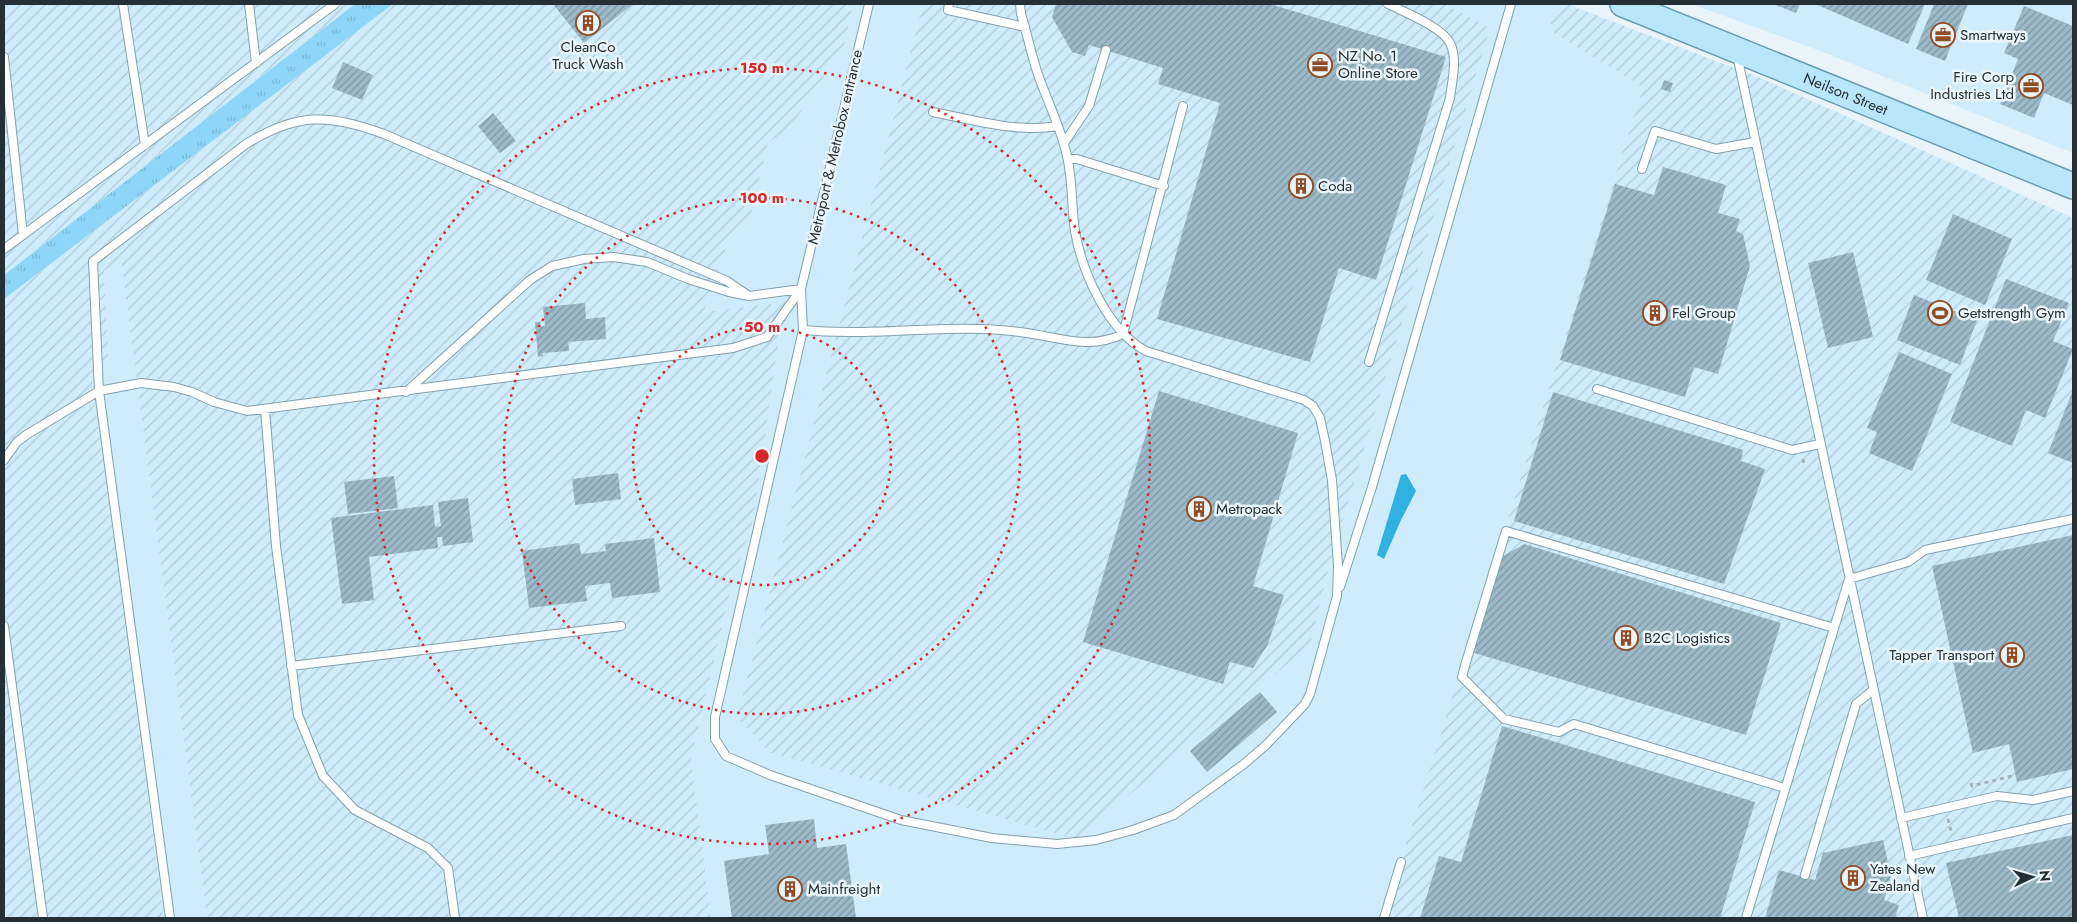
<svg xmlns="http://www.w3.org/2000/svg" width="2077" height="922" font-family="Jost,sans-serif">
<style>
.built{fill:#ceecfb}
.industrial{fill:url(#industrial-furrows)}
.grass{fill:url(#grass-tufts)}
.water{fill:#30b1e1}
.building{fill:url(#building-hatch)}
.lines{fill:none;stroke-linecap:round;stroke-linejoin:round}
.lane-casing{stroke:#83a0ad;stroke-width:10}
.primary-casing{stroke:#689cb4;stroke-width:28}
.path{stroke:#a6b2b8;stroke-width:3;stroke-dasharray:4 4;stroke-linecap:butt}
.lane{stroke:#fff;stroke-width:8}
.primary{stroke:#bae6fb;stroke-width:25}
.ring{fill:none;stroke:#d62828;stroke-width:2.5;stroke-dasharray:2.5 5}
.labels{text-anchor:middle;stroke-width:5;stroke-linejoin:round;paint-order:stroke}
.poi-label{font-size:15px;fill:#243036;stroke:#e9f5fb;text-anchor:start}
.street-label{font-size:15px;fill:#243036;stroke:#e9f5fb}
.centre{fill:#d62828;stroke:#e9f5fb;stroke-width:2.5}
.ring-label{font-size:15px;text-anchor:middle;font-weight:bold;fill:#d62828;stroke:#e9f5fb;stroke-width:5;stroke-linejoin:round;paint-order:stroke}
</style>
<defs>
<pattern id="industrial-furrows" width="10" height="10" patternUnits="userSpaceOnUse" patternTransform="scale(1.25)"><rect width="10" height="10" fill="#ceecfb"/><path d="M-1 1l2-2M0 10L10 0M9 11l2-2" fill="none" stroke="#b1cbd8"/></pattern>
<pattern id="grass-tufts" width="24" height="20" patternUnits="userSpaceOnUse" patternTransform="scale(1.25)"><rect width="24" height="20" fill="#8dd6f7"/><path d="M3 7l-1-3M5 7V3M7 7l1-3M15 17l-1-3M17 17v-4M19 17l1-3" fill="none" stroke="#7ab8d4"/></pattern>
<pattern id="building-hatch" width="6" height="6" patternUnits="userSpaceOnUse" patternTransform="scale(1.25)"><rect width="6" height="6" fill="#9dbac8"/><path d="M-1 1l2-2M0 6l6-6M5 7l2-2" fill="none" stroke="#8098a3"/></pattern>
</defs>
<rect width="100%" height="100%" fill="#e9f5fb"/>
<path class="built" d="M 853,4 L 923,4 L 737,717 L 1310,645 L 1329,567 L 1490,28 L 1445,4 L 1567,4 L 1557,7 L 1555,34 L 1643,87 L 1383,918 L 711,918 L 691,758 L 730,592 L 754,517 L 777,350 L 787,303 L 704,312 L 713,281 L 731,235 L 750,220 L 768,142 L 791,127 L 844,46 Z
M 1692,4 L 2071,4 L 2073,5 L 2073,153 L 1818,50 Z
M 121,259 L 207,918 L 164,918 L 113,530 L 92,382 L 109,364 L 104,271 Z"/>
<path class="industrial" d="M 4,4 L 355,4 L 4,275 Z
M 393,4 L 853,4 L 844,46 L 791,127 L 768,143 L 750,220 L 731,235 L 713,281 L 704,312 L 787,302 L 777,350 L 754,517 L 730,592 L 691,758 L 711,918 L 207,918 L 121,260 L 104,271 L 109,364 L 92,382 L 113,530 L 164,918 L 4,918 L 4,299 Z
M 923,4 L 1445,4 L 1490,28 L 1329,567 L 1310,645 L 1076,839 L 769,752 L 737,717 Z
M 1567,4 L 1763,79 L 2073,218 L 2073,918 L 1383,918 L 1643,87 L 1555,34 L 1551,26 L 1551,17 L 1557,7 Z"/>
<path class="grass" d="M 355,4 L 393,4 L 4,299 L 4,275 Z"/>
<path class="water" d="M 1406,474 L 1416,491 L 1401,520 L 1384,559 L 1377,555 L 1401,475 Z"/>
<path class="building" d="M 553,4 L 633,4 L 584,43 Z
M 1056,4 L 1270,4 L 1446,57 L 1376,280 L 1339,268 L 1310,362 L 1157,319 L 1220,103 L 1158,84 L 1163,68 L 1089,45 L 1085,56 L 1072,52 L 1052,17 Z
M 1773,4 L 1800,4 L 1796,13 Z
M 1815,4 L 1925,4 L 1908,44 Z
M 1934,4 L 1968,4 L 1945,61 L 1916,49 Z
M 2024,6 L 2073,26 L 2073,105 L 2044,93 L 2034,118 L 2000,104 L 2018,59 L 2004,53 Z
M 343,62 L 373,75 L 362,100 L 332,88 Z
M 1664,80 L 1673,83 L 1670,92 L 1661,89 Z
M 493,113 L 516,141 L 500,153 L 478,126 Z
M 1663,167 L 1726,185 L 1718,213 L 1740,219 L 1736,231 L 1743,234 L 1750,266 L 1718,374 L 1694,367 L 1685,397 L 1560,360 L 1615,184 L 1654,195 Z
M 1953,214 L 2012,239 L 1985,305 L 1926,280 Z
M 1853,252 L 1873,337 L 1828,348 L 1808,263 Z
M 2006,279 L 2069,303 L 2053,341 L 2073,349 L 2045,418 L 2026,410 L 2012,446 L 1950,422 Z
M 1914,295 L 1977,320 L 1960,365 L 1897,340 Z
M 585,303 L 586,319 L 605,317 L 606,339 L 568,342 L 569,351 L 543,353 L 543,356 L 538,357 L 535,322 L 540,322 L 541,326 L 545,326 L 543,307 Z
M 1899,352 L 1952,374 L 1912,471 L 1869,453 L 1877,432 L 1867,428 Z
M 2073,390 L 2073,463 L 2048,453 Z
M 1159,391 L 1298,433 L 1253,586 L 1284,595 L 1268,644 L 1253,668 L 1230,662 L 1223,684 L 1083,642 Z
M 1553,392 L 1743,450 L 1741,461 L 1765,469 L 1724,584 L 1514,521 Z
M 618,473 L 621,499 L 575,505 L 572,479 Z
M 394,476 L 398,508 L 348,514 L 344,482 Z
M 468,498 L 473,542 L 443,546 L 442,537 L 437,537 L 438,548 L 369,557 L 374,600 L 342,604 L 331,518 L 433,505 L 435,527 L 441,526 L 438,502 Z
M 2073,535 L 2073,769 L 2017,782 L 2009,744 L 1973,753 L 1932,566 Z
M 654,538 L 660,592 L 612,598 L 610,583 L 585,586 L 587,601 L 529,608 L 522,551 L 579,543 L 581,554 L 606,551 L 605,544 Z
M 1524,544 L 1781,623 L 1746,735 L 1471,652 L 1500,558 Z
M 1260,692 L 1277,712 L 1207,772 L 1190,751 Z
M 1502,726 L 1755,802 L 1720,918 L 1420,918 L 1439,856 L 1461,862 Z
M 814,819 L 817,848 L 846,844 L 856,918 L 732,918 L 724,861 L 769,854 L 765,825 Z
M 2073,835 L 2073,918 L 1959,918 L 1946,863 Z
M 1883,840 L 1891,876 L 1884,900 L 1899,905 L 1895,918 L 1765,918 L 1779,870 L 1815,880 L 1823,853 Z"/>
<g class="lines">
<defs>
<path id="lane" d="M 123,4 L 145,145
M 249,4 L 256,63
M 869,4 L 801,289 L 803,330 L 715,717 L 715,739 L 726,756 L 770,775 L 901,820 L 992,838 L 1057,844 L 1096,840 L 1133,830 L 1174,815 L 1244,764 L 1266,745 L 1305,704 L 1310,694 L 1337,596 L 1338,566 L 1332,480 L 1325,441 L 1320,418 L 1313,406 L 1304,400 L 1146,351 C 1108,331 1082,272 1075,231 C 1071,204 1073,178 1066,152 C 1060,127 1049,104 1040,80 C 1032,59 1028,36 1021,14 L 1020,4
M 949,4 L 948,10 L 1025,27
M 1737,55 L 1923,918
M 4,57 L 23,235
M 933,112 C 974,120 1016,133 1058,126
M 1064,143 L 1089,106 L 1106,50
M 1068,159 L 1077,159 L 1164,186
M 1642,169 L 1655,131 L 1716,149 L 1755,142
M 4,249 L 335,4
M 803,330 C 877,337 953,322 1027,333 C 1061,338 1090,350 1123,334 L 1183,106
M 1369,362 L 1450,98 C 1452,81 1458,59 1450,43 C 1442,27 1404,12 1388,4
M 1597,389 L 1792,450 L 1820,444
M 406,392 L 530,280 L 552,266 L 584,259 L 614,257 L 647,262 L 688,279 L 729,292 L 749,296 L 801,289
M 265,409 L 276,546 L 298,715 L 323,776 L 355,810 L 428,848 L 448,868 L 455,918
M 4,460 L 17,442 L 26,435 L 99,391 L 141,383 L 174,387 L 192,392 L 214,402 L 247,411 L 733,348 L 767,337 L 801,289
M 1340,587 L 1372,487 L 1511,4
M 4,626 L 43,918
M 291,666 L 621,626
M 1785,788 L 1574,724 L 1559,732 L 1504,719 L 1462,677 L 1466,662 L 1506,531 L 1834,628
M 1901,818 L 1997,796 L 2033,800 L 2073,791
M 1909,856 L 2073,818
M 1805,875 L 1856,704 L 1873,690
M 170,918 L 99,391 L 93,261 L 246,144 C 298,112 328,114 384,134 L 727,281 L 749,296
M 1384,918 L 1401,862
M 1746,918 L 1849,579 L 1908,562 L 1925,550 L 2073,519"/>
<g id="primary">
<path id="s1" d="M 1623,4 L 2073,186"/>
</g>
</defs>
<use href="#lane" class="lane-casing"/>
<use href="#primary" class="primary-casing"/>
<path class="path" d="M 1803,459 L 1804,467
M 1971,783 L 1972,786 L 2012,776
M 1948,819 L 1952,835"/>
<use href="#lane" class="lane"/>
<use href="#primary" class="primary"/>
</g>
<g class="ring">
<circle cx="762" cy="456" r="129"/>
<circle cx="762" cy="456" r="258"/>
<circle cx="762" cy="456" r="388"/>
</g>
<defs>
<symbol id="building-ring" viewBox="-11 -11 22 22"><circle r="9.5" fill="#e9f5fb" stroke="#924c24" stroke-width="1.5"/><path d="M-4-6H4V6H1V3H-1V6H-4ZM-2.5-4.3h1.7v1.8h-1.7ZM.8-4.3h1.7v1.8H.8ZM-2.5-1h1.7V.8h-1.7ZM.8-1h1.7V.8H.8Z" fill="#924c24"/></symbol>
<symbol id="office-ring" viewBox="-11 -11 22 22"><circle r="9.5" fill="#e9f5fb" stroke="#924c24" stroke-width="1.5"/><path d="M-6-3h4V-5.5h4V-3h4V5H-6ZM-1-4.5V-3h2v-1.5ZM-6 0V1H6V0Z" fill="#924c24"/></symbol>
<symbol id="stadium-ring" viewBox="-11 -11 22 22"><circle r="9.5" fill="#e9f5fb" stroke="#924c24" stroke-width="1.5"/><path d="M0-5a6.5 5 0 1 0 0 10a6.5 5 0 1 0 0-10ZM-3.5-1.8h7v3.6h-7Z" fill="#924c24"/></symbol>
</defs>
<g fill-rule="evenodd">
<use href="#building-ring" x="574" y="9" width="28" height="28"/>
<use href="#office-ring" x="1929" y="21" width="28" height="28"/>
<use href="#office-ring" x="1306" y="51" width="28" height="28"/>
<use href="#office-ring" x="2017" y="72" width="28" height="28"/>
<use href="#building-ring" x="1287" y="172" width="28" height="28"/>
<use href="#building-ring" x="1641" y="299" width="28" height="28"/>
<use href="#stadium-ring" x="1926" y="299" width="28" height="28"/>
<use href="#building-ring" x="1185" y="495" width="28" height="28"/>
<use href="#building-ring" x="1612" y="624" width="28" height="28"/>
<use href="#building-ring" x="1998" y="641" width="28" height="28"/>
<use href="#building-ring" x="1839" y="864" width="28" height="28"/>
<use href="#building-ring" x="776" y="875" width="28" height="28"/>
</g>
<g class="labels">
<g class="poi-label">
<text x="1960" y="40">Smartways</text>
<text x="588" y="52" text-anchor="middle">CleanCo<tspan x="588" dy="17">Truck Wash</tspan></text>
<text x="1338" y="61">NZ No. 1<tspan x="1338" dy="17">Online Store</tspan></text>
<text x="2014" y="82" text-anchor="end">Fire Corp<tspan x="2014" dy="17">Industries Ltd</tspan></text>
<text x="1318" y="191">Coda</text>
<text x="1672" y="318">Fel Group</text>
<text x="1958" y="318">Getstrength Gym</text>
<text x="1216" y="514">Metropack</text>
<text x="1644" y="643">B2C Logistics</text>
<text x="1994" y="660" text-anchor="end">Tapper Transport</text>
<text x="1870" y="874">Yates New<tspan x="1870" dy="17">Zealand</tspan></text>
<text x="808" y="894">Mainfreight</text>
</g>
<g class="street-label">
<text dy="5" stroke="none"><textPath href="#s1" startOffset="240">Neilson Street</textPath></text>
<text transform="translate(835 147) rotate(-77)" y="5">Metroport &amp; Metrobox entrance</text>
</g>
</g>
<circle cx="762" cy="456" r="8" class="centre"/>
<g class="ring-label">
<text x="762" y="73">150 m</text>
<text x="762" y="203">100 m</text>
<text x="762" y="332">50 m</text>
</g>
<rect width="2077" height="922" fill="none" stroke="#243036" stroke-width="10"/>
<g transform="translate(2032 877) rotate(85)" stroke="#e9f5fb" stroke-width="4" paint-order="stroke">
<path d="M0-4L9 19L0 12L-9 19Z" fill="#243036"/>
<text y="-8" font-size="14" font-weight="bold" text-anchor="middle" fill="#243036">N</text>
</g>
</svg>
